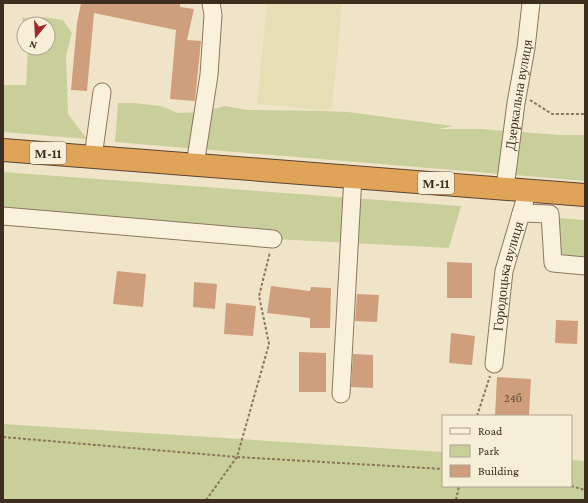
<svg xmlns="http://www.w3.org/2000/svg" width="588" height="503" font-family="'Crimson Pro',serif">
<style>
.farmland{fill:#e6deb5}
.green{fill:#c9cf9b}
.building{fill:#cf9f7d}
.lines{fill:none;stroke-linecap:round;stroke-linejoin:round}
.minor-casing{stroke:#8d765c;stroke-width:19}
.highway-casing{stroke:#5b4430;stroke-width:24}
.path{stroke:#8d765c;stroke-width:2;stroke-dasharray:3 2;stroke-linecap:butt}
.minor{stroke:#faf1dc;stroke-width:17}
.highway{stroke:#e0a458;stroke-width:22}
.labels{text-anchor:middle;stroke-width:3;stroke-linejoin:round;paint-order:stroke}
.number-label{font-size:12px;fill:#624a37}
.shield{fill:#f7eed8;stroke:#756857;stroke-width:1}
.shield-label{font-size:13px;font-weight:bold;fill:#3d2e20}
.street-label{font-size:14px;fill:#3d2e20;stroke:#f7eed8}
</style>
<rect width="100%" height="100%" fill="#f0e4c8"/>
<path class="farmland" d="M 267,3 L 330,3 L 342,5 L 332,108 L 327,110 L 257,104 Z"/>
<path class="green" d="M 43,17 L 63,20 L 72,33 L 66,56 L 68,114 L 87,139 L 3,132 L 3,85 L 26,85 L 28,48 L 48,48 L 48,24 L 24,24 L 24,27 L 22,18 Z
M 118,103 L 134,103 L 161,106 L 178,113 L 201,112 L 225,106 L 248,110 L 325,111 L 348,112 L 453,126 L 439,129 L 482,129 L 559,135 L 585,135 L 585,181 L 115,142 Z
M 3,172 L 461,206 L 449,248 L 273,239 L 3,216 Z
M 557,218 L 585,220 L 585,262 L 563,260 Z
M 3,424 L 443,452 L 443,486 L 571,486 L 571,460 L 585,461 L 585,500 L 3,500 Z"/>
<path class="building" d="M 81,3 L 180,3 L 180,7 L 194,9 L 187,40 L 201,41 L 195,101 L 170,99 L 176,30 L 94,13 L 87,91 L 71,90 L 77,23 Z
M 447,262 L 472,263 L 472,298 L 447,298 Z
M 117,271 L 146,274 L 143,307 L 113,304 Z
M 194,282 L 217,284 L 215,309 L 193,307 Z
M 271,286 L 310,291 L 311,287 L 331,288 L 330,328 L 310,328 L 310,318 L 267,313 Z
M 357,294 L 379,295 L 377,322 L 355,321 Z
M 226,303 L 256,306 L 253,336 L 224,334 Z
M 556,320 L 578,321 L 577,344 L 555,343 Z
M 451,333 L 475,336 L 472,365 L 449,363 Z
M 299,352 L 326,353 L 326,392 L 299,392 Z
M 353,354 L 373,355 L 373,388 L 351,387 Z
M 497,377 L 531,379 L 529,416 L 495,416 Z"/>
<g class="lines">
<defs>
<g id="minor">
<path d="M 93,157 L 102,92"/>
<path d="M 195,165 L 209,75 L 213,15 L 211,3"/>
<path id="s1" d="M 505,188 L 516,103 L 526,48 L 531,3"/>
<path d="M 521,213 L 550,214 L 553,263 L 585,266"/>
<path d="M 3,216 L 273,239"/>
<path id="s2" d="M 494,364 L 504,271 L 528,190"/>
<path d="M 341,394 L 353,176"/>
</g>
<path id="highway" d="M 3,150 L 585,195"/>
</defs>
<use href="#minor" class="minor-casing"/>
<use href="#highway" class="highway-casing"/>
<path class="path" d="M 530,100 L 552,114 L 585,114
M 477,416 L 490,376
M 3,437 L 237,457 L 443,469
M 571,486 L 585,490
M 206,500 L 237,457 L 269,344 L 259,296 L 270,252
M 456,500 L 459,486"/>
<use href="#minor" class="minor"/>
<use href="#highway" class="highway"/>
</g>
<g class="labels">
<g class="number-label">
<text x="513" y="402">24б</text>
</g>
<g class="shield">
<rect x="30" y="142" width="36" height="22" rx="3"/>
<rect x="418" y="172" width="36" height="22" rx="3"/>
</g>
<g class="shield-label">
<text x="48" y="158">М-11</text>
<text x="436" y="188">М-11</text>
</g>
<g class="street-label">
<text dy="5" stroke="none"><textPath href="#s1" startOffset="94">Дзеркальна вулиця</textPath></text>
<text dy="5" stroke="none"><textPath href="#s2" startOffset="89">Городоцька вулиця</textPath></text>
</g>
</g>
<rect width="588" height="503" fill="none" stroke="#3d2e20" stroke-width="8"/>
<rect x="442" y="415" width="130" height="72" fill="#f7eed8" stroke="#ada18e"/>
<rect x="450" y="428" width="20" height="6" fill="#faf1dc" stroke="#ada18e"/>
<text x="478" y="435" font-size="12" fill="#3d2e20">Road</text>
<rect x="450" y="445" width="20" height="12" fill="#c9cf9b" stroke="#ada18e"/>
<text x="478" y="455" font-size="12" fill="#3d2e20">Park</text>
<rect x="450" y="465" width="20" height="12" fill="#cf9f7d" stroke="#ada18e"/>
<text x="478" y="475" font-size="12" fill="#3d2e20">Building</text>
<g transform="translate(36 36) rotate(198)"><circle r="19" fill="#f7eed8" stroke="#ada18e"/>
<path d="M0-3L7 15L0 10L-7 15Z" fill="#9e2a2b"/>
<text y="-6" font-size="11" font-weight="bold" text-anchor="middle" fill="#3d2e20">N</text>
</g>
</svg>
